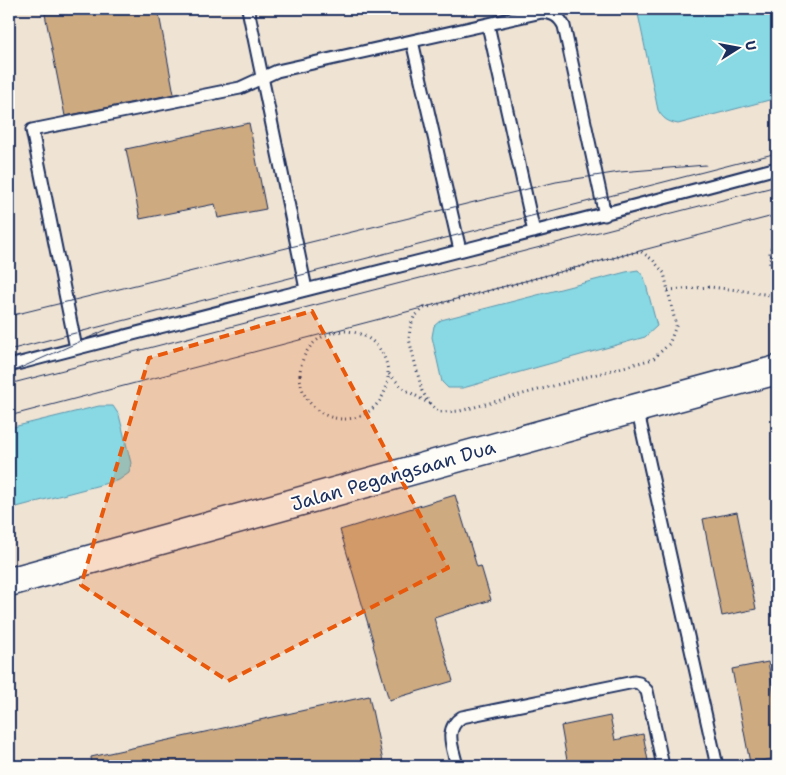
<svg xmlns="http://www.w3.org/2000/svg" width="786" height="775" font-family="'Shantell Sans',sans-serif">
<style>
.built{fill:#efe3d3}
.water{fill:#88d9e3;stroke:#5c95ae}
.building{fill:#ceaa80;stroke:#1b2f5e}
.lines{fill:none;stroke-linecap:round;stroke-linejoin:round}
.lane-casing{stroke:#1b2f5e;stroke-width:15}
.secondary-casing{stroke:#1b2f5e;stroke-width:31}
.path{stroke:#1b2f5e;stroke-width:3;stroke-dasharray:1 4;stroke-linecap:butt}
.lane{stroke:#fdfcf7;stroke-width:11}
.secondary{stroke:#fdfcf7;stroke-width:28}
.tram{stroke:#1b2f5e;stroke-width:1}
.marked{fill:#e8590c;fill-opacity:0.2;stroke:#e8590c;stroke-width:4;stroke-dasharray:10 6;stroke-linejoin:round}
.labels{text-anchor:middle;stroke-width:4;stroke-linejoin:round;paint-order:stroke}
.street-label{font-size:19px;fill:#1b2f5e;stroke:#fdfcf7}
</style>
<rect width="100%" height="100%" fill="#fdfcf7"/>
<filter id="ink" filterUnits="userSpaceOnUse"><feTurbulence type="fractalNoise" baseFrequency=".02" numOctaves="2"/><feDisplacementMap in="SourceGraphic" scale="10" xChannelSelector="R" yChannelSelector="G"/><feConvolveMatrix kernelMatrix="1 2 1 2 8 2 1 2 1" color-interpolation-filters="sRGB"/></filter>
<g filter="url(#ink)">
<path class="built" d="M 9,9 L 777,9 L 777,365 L 9,568 Z
M 777,366 L 777,766 L 9,766 L 9,570 Z"/>
<path class="water" d="M 637,9 L 777,9 L 777,98 L 678,124 C 668,122 663,119 658,110 Z
M 638,270 L 644,277 L 657,326 L 645,337 L 463,388 L 448,388 L 442,382 L 432,337 L 434,326 L 441,320 L 626,272 Z
M 99,406 L 113,406 L 119,415 L 131,463 L 129,473 L 119,480 L 9,509 L 9,428 Z"/>
<path class="building" d="M 44,9 L 158,9 L 174,94 L 65,116 Z
M 249,123 L 266,209 L 218,218 L 215,204 L 140,219 L 126,149 Z
M 455,495 L 477,567 L 481,566 L 491,600 L 434,618 L 453,681 L 389,700 L 373,645 L 374,644 L 340,530 Z
M 737,512 L 756,609 L 722,616 L 703,519 Z
M 768,662 L 777,710 L 777,758 L 750,763 L 732,669 Z
M 369,696 L 384,766 L 92,766 L 91,757 Z
M 610,716 L 615,740 L 643,734 L 649,766 L 568,766 L 561,726 Z"/>
<g class="lines">
<defs>
<path id="lane" d="M 248,9 L 306,289
M 488,25 L 534,232
M 412,41 L 460,250
M 76,348 L 32,130 L 240,88 L 277,71 L 542,12 C 553,13 559,16 564,26 L 605,215
M 9,366 C 265,299 522,237 777,168
M 637,408 L 717,766
M 457,766 C 453,748 443,729 462,717 L 634,682 L 639,683 L 647,691 L 663,766"/>
<path id="secondary" d="M 9,582 L 637,408 L 777,370"/>
</defs>
<use href="#lane" class="lane-casing"/>
<use href="#secondary" class="secondary-casing"/>
<path class="path" d="M 777,234 C 766,256 768,264 777,286
M 668,290 L 710,287 L 738,290 L 777,296
M300 375a44 44 0 1 1 88 0a44 44 0 1 1-88 0Z
M 389,374 L 404,389 L 430,404 L 439,412 L 460,411 L 653,359 L 669,344 L 676,326 L 664,273 L 653,260 L 640,251 L 424,308 L 414,317 L 410,328 L 409,339 L 422,391 L 430,404"/>
<use href="#lane" class="lane"/>
<use href="#secondary" class="secondary"/>
<path class="tram" d="M 9,316 L 556,182 L 620,172 L 706,165
M 9,350 L 777,153
M 9,373 L 106,330
M 9,384 L 777,186
M 9,416 L 777,215"/>
</g>
</g>
<path class="marked" d="M 312,311 L 448,568 L 228,681 L 81,585 L 149,358 Z"/>
<g class="labels">
<g class="street-label">
<text transform="translate(393 475) rotate(-16)" y="7">Jalan Pegangsaan Dua</text>
</g>
</g>
<rect width="786" height="775" fill="none" stroke="#fdfcf7" stroke-width="30"/>
<rect x="15" y="15" width="756" height="745" fill="none" stroke="#1b2f5e" stroke-width="2" filter="url(#ink)"/>
<g transform="translate(738 48) rotate(79)" stroke="#fdfcf7" stroke-width="4" paint-order="stroke">
<path d="M0-4L9 19L0 12L-9 19Z" fill="#1b2f5e"/>
<text y="-8" font-size="14" font-weight="bold" text-anchor="middle" fill="#1b2f5e">U</text>
</g>
</svg>
